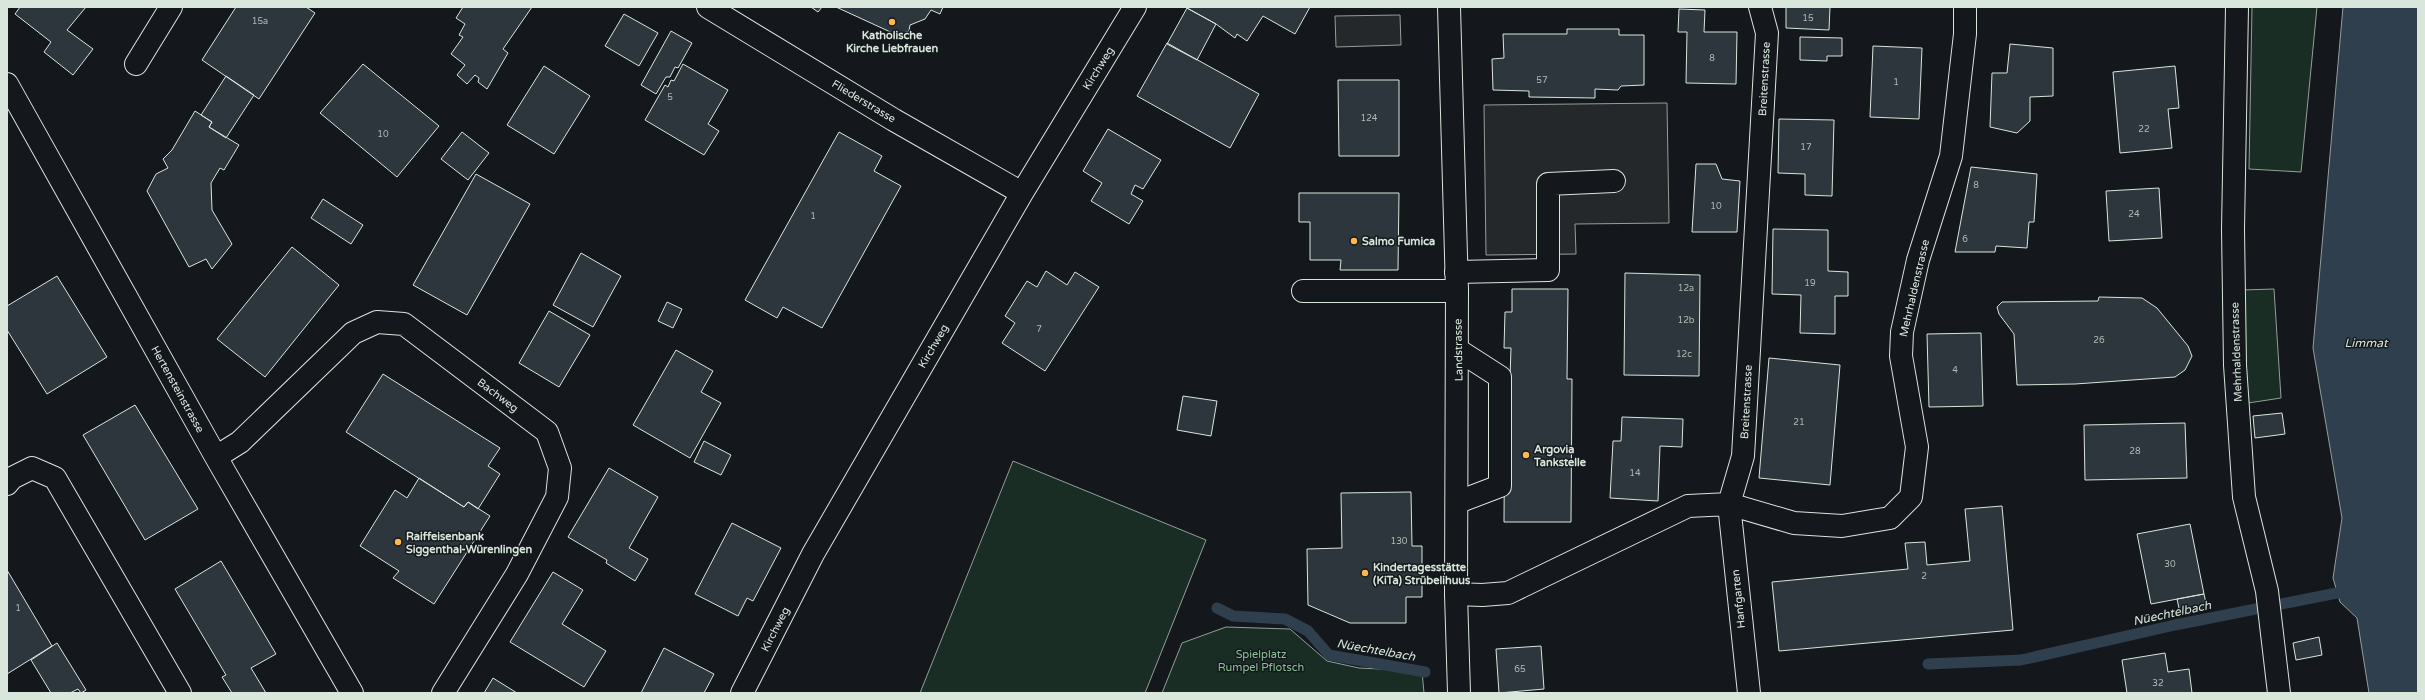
<svg xmlns="http://www.w3.org/2000/svg" width="2425" height="700" font-family="'Varela Round',sans-serif">
<style>
.green{fill:#1a2d24;stroke:#939e99}
.parking{fill:#24282b;stroke:#939e99}
.water{fill:#2f3f4d;stroke:#939e99}
.lines{fill:none;stroke-linecap:round;stroke-linejoin:round}
.stream{stroke:#2f3f4d;stroke-width:11}
.building{fill:#2c363c;stroke:#d8e6dc}
.minor-casing{stroke:#d8e6dc;stroke-width:24}
.major-casing{stroke:#d8e6dc;stroke-width:24}
.minor{stroke:#14181c;stroke-width:22}
.major{stroke:#14181c;stroke-width:22}
.poi-dot{fill:#ffb74d;stroke:#14181c;stroke-width:1.5}
.labels{text-anchor:middle;stroke-width:3;stroke-linejoin:round;paint-order:stroke}
.number-label{font-size:9px;fill:#adbab4}
.poi-label{font-size:11px;font-weight:bold;fill:#d8e6dc;stroke:#14181c;text-anchor:start}
.street-label{font-size:11px;fill:#d8e6dc;stroke:#14181c}
.park-label{font-size:11px;fill:#8ac095;stroke:#14181c}
.water-label{font-size:12px;font-style:italic;fill:#d8e6dc;stroke:#14181c}
</style>
<rect width="100%" height="100%" fill="#14181c"/>
<path class="green" d="M 2252,7 L 2317,7 L 2301,172 L 2249,169 Z
M 2274,289 L 2281,398 L 2248,403 L 2242,290 Z
M 1013,461 L 1206,540 L 1145,693 L 920,693 Z
M 1226,627 L 1290,629 L 1327,661 L 1359,668 L 1422,671 L 1424,693 L 1162,693 L 1182,643 Z"/>
<path class="parking" d="M 1400,15 L 1401,45 L 1336,47 L 1335,16 Z
M 1667,103 L 1669,223 L 1575,224 L 1576,254 L 1486,255 L 1484,105 Z"/>
<path class="water" d="M 2343,7 L 2418,7 L 2418,693 L 2369,693 L 2357,618 L 2340,602 L 2333,578 L 2342,518 L 2313,348 Z"/>
<g class="lines">
<path class="stream" d="M 1217,608 L 1233,616 L 1285,619 L 1308,631 L 1329,655 L 1425,672
M 1928,664 L 2021,660 L 2175,625 L 2352,590"/>
</g>
<path class="building" d="M 20,7 L 86,7 L 67,30 L 93,49 L 73,75 L 44,52 L 51,42 L 15,14 Z
M 236,7 L 306,7 L 315,13 L 259,99 L 202,60 Z
M 463,7 L 532,7 L 503,49 L 508,53 L 487,89 L 478,82 L 479,78 L 475,75 L 467,84 L 457,75 L 465,65 L 451,54 L 463,37 L 459,35 L 465,24 L 456,18 Z
M 811,7 L 822,7 L 818,12 Z
M 836,7 L 943,7 L 940,14 L 931,10 L 925,19 L 910,25 L 909,31 L 897,35 Z
M 1185,7 L 1310,7 L 1295,34 L 1263,16 L 1247,41 L 1237,34 L 1235,38 L 1216,24 Z
M 1786,7 L 1830,7 L 1829,30 L 1786,28 Z
M 1187,8 L 1216,24 L 1197,60 L 1167,44 Z
M 1679,9 L 1705,10 L 1704,32 L 1737,32 L 1736,84 L 1686,83 L 1687,32 L 1678,32 Z
M 624,14 L 658,33 L 639,66 L 605,46 Z
M 1567,29 L 1619,29 L 1619,35 L 1644,35 L 1644,85 L 1621,86 L 1618,90 L 1595,89 L 1595,98 L 1529,97 L 1529,91 L 1493,90 L 1492,59 L 1504,58 L 1503,34 L 1567,34 Z
M 671,31 L 692,43 L 678,68 L 675,67 L 670,77 L 666,77 L 656,94 L 641,85 Z
M 1800,37 L 1842,38 L 1842,56 L 1827,56 L 1827,61 L 1800,60 Z
M 1167,43 L 1259,94 L 1230,148 L 1137,96 Z
M 2010,44 L 2053,48 L 2053,96 L 2030,97 L 2030,121 L 2017,133 L 1990,127 L 1992,73 L 2007,73 Z
M 1873,46 L 1922,48 L 1919,119 L 1870,117 Z
M 363,64 L 439,126 L 397,177 L 320,113 Z
M 683,64 L 728,90 L 708,124 L 719,131 L 704,155 L 645,120 L 665,85 L 668,87 L 671,80 L 674,81 Z
M 544,66 L 590,96 L 554,154 L 507,125 Z
M 2175,66 L 2179,108 L 2168,109 L 2172,148 L 2120,153 L 2113,72 Z
M 226,76 L 254,95 L 226,138 L 209,127 L 212,122 L 201,115 Z
M 1338,80 L 1399,80 L 1399,156 L 1339,156 Z
M 195,111 L 212,122 L 209,127 L 239,145 L 224,170 L 220,168 L 211,183 L 212,210 L 232,244 L 212,269 L 206,259 L 189,267 L 147,191 L 156,174 L 168,168 L 163,159 L 172,150 Z
M 1779,119 L 1834,120 L 1832,196 L 1805,195 L 1805,174 L 1778,173 Z
M 1108,129 L 1161,160 L 1143,189 L 1135,185 L 1131,194 L 1143,201 L 1129,224 L 1091,201 L 1102,183 L 1083,171 Z
M 462,132 L 489,153 L 468,180 L 441,159 Z
M 839,132 L 882,156 L 874,171 L 901,186 L 822,328 L 783,307 L 777,318 L 745,300 Z
M 1696,164 L 1716,164 L 1722,179 L 1740,181 L 1737,232 L 1692,232 Z
M 1971,167 L 2037,174 L 2034,222 L 2029,222 L 2027,248 L 1996,246 L 1995,252 L 1955,252 Z
M 476,174 L 530,204 L 467,315 L 413,285 Z
M 2159,188 L 2162,238 L 2109,241 L 2106,191 Z
M 1299,193 L 1399,193 L 1398,270 L 1340,270 L 1341,260 L 1310,260 L 1310,222 L 1299,222 Z
M 323,199 L 363,225 L 351,244 L 311,218 Z
M 1773,229 L 1828,230 L 1828,271 L 1848,272 L 1848,296 L 1835,296 L 1835,334 L 1800,333 L 1801,295 L 1772,294 Z
M 292,247 L 339,285 L 265,377 L 217,339 Z
M 581,253 L 621,276 L 593,327 L 553,305 Z
M 1046,271 L 1067,285 L 1075,272 L 1099,287 L 1045,371 L 1002,343 L 1015,323 L 1005,316 L 1027,281 L 1037,287 Z
M 1625,273 L 1700,275 L 1699,376 L 1624,375 Z
M 57,276 L 107,357 L 47,394 L 7,330 L 7,306 Z
M 1512,289 L 1568,289 L 1567,379 L 1572,379 L 1571,522 L 1504,522 L 1505,378 L 1510,378 L 1511,348 L 1504,348 L 1505,312 L 1512,312 Z
M 2099,297 L 2142,298 L 2157,308 L 2188,346 L 2192,356 L 2185,370 L 2175,377 L 2075,384 L 2017,385 L 2014,334 L 1999,314 L 1997,307 L 2002,302 L 2098,301 Z
M 667,302 L 682,309 L 673,328 L 658,321 Z
M 549,311 L 590,335 L 559,387 L 519,363 Z
M 1981,333 L 1983,406 L 1929,407 L 1927,334 Z
M 676,350 L 713,371 L 701,392 L 721,403 L 690,458 L 633,425 Z
M 1769,358 L 1840,365 L 1830,485 L 1759,478 Z
M 383,374 L 500,448 L 488,466 L 500,474 L 478,509 L 468,502 L 464,507 L 346,432 Z
M 1183,396 L 1217,401 L 1211,436 L 1177,430 Z
M 135,405 L 198,509 L 145,540 L 83,435 Z
M 2282,413 L 2285,434 L 2255,438 L 2253,416 Z
M 1622,417 L 1683,419 L 1682,447 L 1660,446 L 1658,501 L 1610,498 L 1613,441 L 1621,441 Z
M 2185,423 L 2187,478 L 2085,480 L 2084,425 Z
M 704,441 L 731,455 L 721,475 L 694,462 Z
M 609,468 L 658,497 L 629,548 L 648,559 L 635,581 L 606,563 L 607,560 L 568,537 Z
M 419,478 L 464,507 L 468,502 L 490,516 L 434,604 L 393,578 L 399,571 L 360,546 L 395,490 L 407,498 Z
M 1411,492 L 1412,546 L 1422,546 L 1422,597 L 1406,597 L 1406,623 L 1350,623 L 1308,605 L 1307,549 L 1342,548 L 1341,493 Z
M 2002,506 L 2013,630 L 1779,651 L 1772,582 L 1908,569 L 1905,543 L 1925,542 L 1927,565 L 1970,561 L 1965,509 Z
M 732,523 L 781,548 L 753,601 L 747,598 L 738,616 L 695,594 Z
M 2190,524 L 2204,594 L 2151,604 L 2137,534 Z
M 221,561 L 276,654 L 251,668 L 266,693 L 232,693 L 222,677 L 226,675 L 175,589 Z
M 7,570 L 52,646 L 7,674 Z
M 553,572 L 583,590 L 562,624 L 606,651 L 584,687 L 510,642 Z
M 2204,594 L 2207,608 L 2180,613 L 2177,599 Z
M 2319,637 L 2322,655 L 2296,660 L 2293,643 Z
M 57,643 L 86,690 L 81,693 L 78,689 L 70,693 L 51,693 L 31,660 Z
M 1541,646 L 1544,689 L 1499,693 L 1496,649 Z
M 664,648 L 714,674 L 704,693 L 641,693 Z
M 2165,653 L 2168,672 L 2189,669 L 2192,693 L 2127,693 L 2122,660 Z
M 493,678 L 517,693 L 484,693 Z"/>
<g class="lines">
<defs>
<path id="minor" d="M 708,7 L 894,120 L 1022,193
M 2237,7 L 2233,229 L 2235,365 L 2244,497 L 2267,591 L 2279,693
M 136,64 L 171,7
M 7,84 L 216,457 L 352,693
M 1456,272 L 1548,270 L 1548,184 L 1614,181
M 1303,291 L 1457,291
M 1458,350 L 1500,377 L 1500,486 L 1458,502
M 216,457 L 240,442 L 353,333 L 377,322 L 404,324 L 547,432 L 560,468 L 557,497 L 517,574 L 443,693
M 7,484 L 12,478 L 32,468 L 55,478 L 180,693
M 1456,594 L 1482,595 L 1508,593 L 1688,506 L 1729,504 L 1743,456 L 1767,33 L 1760,7
M 742,693 L 813,554 L 1022,193 L 1135,7
M 1749,693 L 1729,504 L 1794,523 L 1842,526 L 1890,518 L 1911,497 L 1917,447 L 1901,356 L 1902,332 L 1918,260 L 1951,156 L 1965,34 L 1965,7"/>
<path id="major" d="M 1449,7 L 1457,291 L 1456,594 L 1459,693"/>
</defs>
<use href="#minor" class="minor-casing"/>
<use href="#major" class="major-casing"/>
<use href="#minor" class="minor"/>
<use href="#major" class="major"/>
</g>
<g class="poi-dot">
<circle cx="892" cy="22" r="4"/>
<circle cx="1354" cy="241" r="4"/>
<circle cx="1526" cy="455" r="4"/>
<circle cx="398" cy="542" r="4"/>
<circle cx="1365" cy="573" r="4"/>
</g>
<g class="labels">
<g class="number-label">
<text x="1808" y="21">15</text>
<text x="260" y="24">15a</text>
<text x="1712" y="61">8</text>
<text x="1542" y="83">57</text>
<text x="1896" y="85">1</text>
<text x="670" y="100">5</text>
<text x="1369" y="121">124</text>
<text x="2144" y="132">22</text>
<text x="383" y="137">10</text>
<text x="1806" y="150">17</text>
<text x="1976" y="188">8</text>
<text x="1716" y="209">10</text>
<text x="2134" y="217">24</text>
<text x="813" y="219">1</text>
<text x="1965" y="242">6</text>
<text x="1810" y="286">19</text>
<text x="1686" y="291">12a</text>
<text x="1686" y="323">12b</text>
<text x="1039" y="332">7</text>
<text x="2099" y="343">26</text>
<text x="1684" y="357">12c</text>
<text x="1955" y="373">4</text>
<text x="1799" y="425">21</text>
<text x="2135" y="454">28</text>
<text x="1635" y="476">14</text>
<text x="1399" y="544">130</text>
<text x="2170" y="567">30</text>
<text x="1924" y="579">2</text>
<text x="18" y="611">1</text>
<text x="1520" y="672">65</text>
<text x="2158" y="686">32</text>
</g>
<g class="poi-label">
<text x="892" y="39" text-anchor="middle">Katholische<tspan x="892" dy="13">Kirche Liebfrauen</tspan></text>
<text x="1362" y="245">Salmo Fumica</text>
<text x="1534" y="453">Argovia<tspan x="1534" dy="13">Tankstelle</tspan></text>
<text x="406" y="540">Raiffeisenbank<tspan x="406" dy="13">Siggenthal-Würenlingen</tspan></text>
<text x="1373" y="571">Kindertagesstätte<tspan x="1373" dy="13">(KiTa) Strübelihuus</tspan></text>
</g>
<g class="street-label">
<text transform="translate(1098 68) rotate(-58)" y="4">Kirchweg</text>
<text transform="translate(1764 79) rotate(-87)" y="4">Breitenstrasse</text>
<text transform="translate(864 101) rotate(31)" y="4">Fliederstrasse</text>
<text transform="translate(1914 288) rotate(-77)" y="4">Mehrhaldenstrasse</text>
<text transform="translate(933 346) rotate(-60)" y="4">Kirchweg</text>
<text transform="translate(1458 350) rotate(-91)" y="4">Landstrasse</text>
<text transform="translate(2236 352) rotate(-92)" y="4">Mehrhaldenstrasse</text>
<text transform="translate(178 389) rotate(61)" y="4">Hertensteinstrasse</text>
<text transform="translate(498 395) rotate(37)" y="4">Bachweg</text>
<text transform="translate(1746 402) rotate(-87)" y="4">Breitenstrasse</text>
<text transform="translate(1738 599) rotate(-96)" y="4">Hanfgarten</text>
<text transform="translate(775 629) rotate(-63)" y="4">Kirchweg</text>
</g>
<g class="park-label">
<text x="1261" y="658">Spielplatz<tspan x="1261" dy="13">Rumpel Pflotsch</tspan></text>
</g>
<g class="water-label">
<text x="2366" y="347">Limmat</text>
<text transform="translate(2172 613) rotate(-12)" y="4">Nüechtelbach</text>
<text transform="translate(1376 650) rotate(10)" y="4">Nüechtelbach</text>
</g>
</g>
<rect width="2425" height="700" fill="none" stroke="#d8e6dc" stroke-width="16"/>
</svg>
